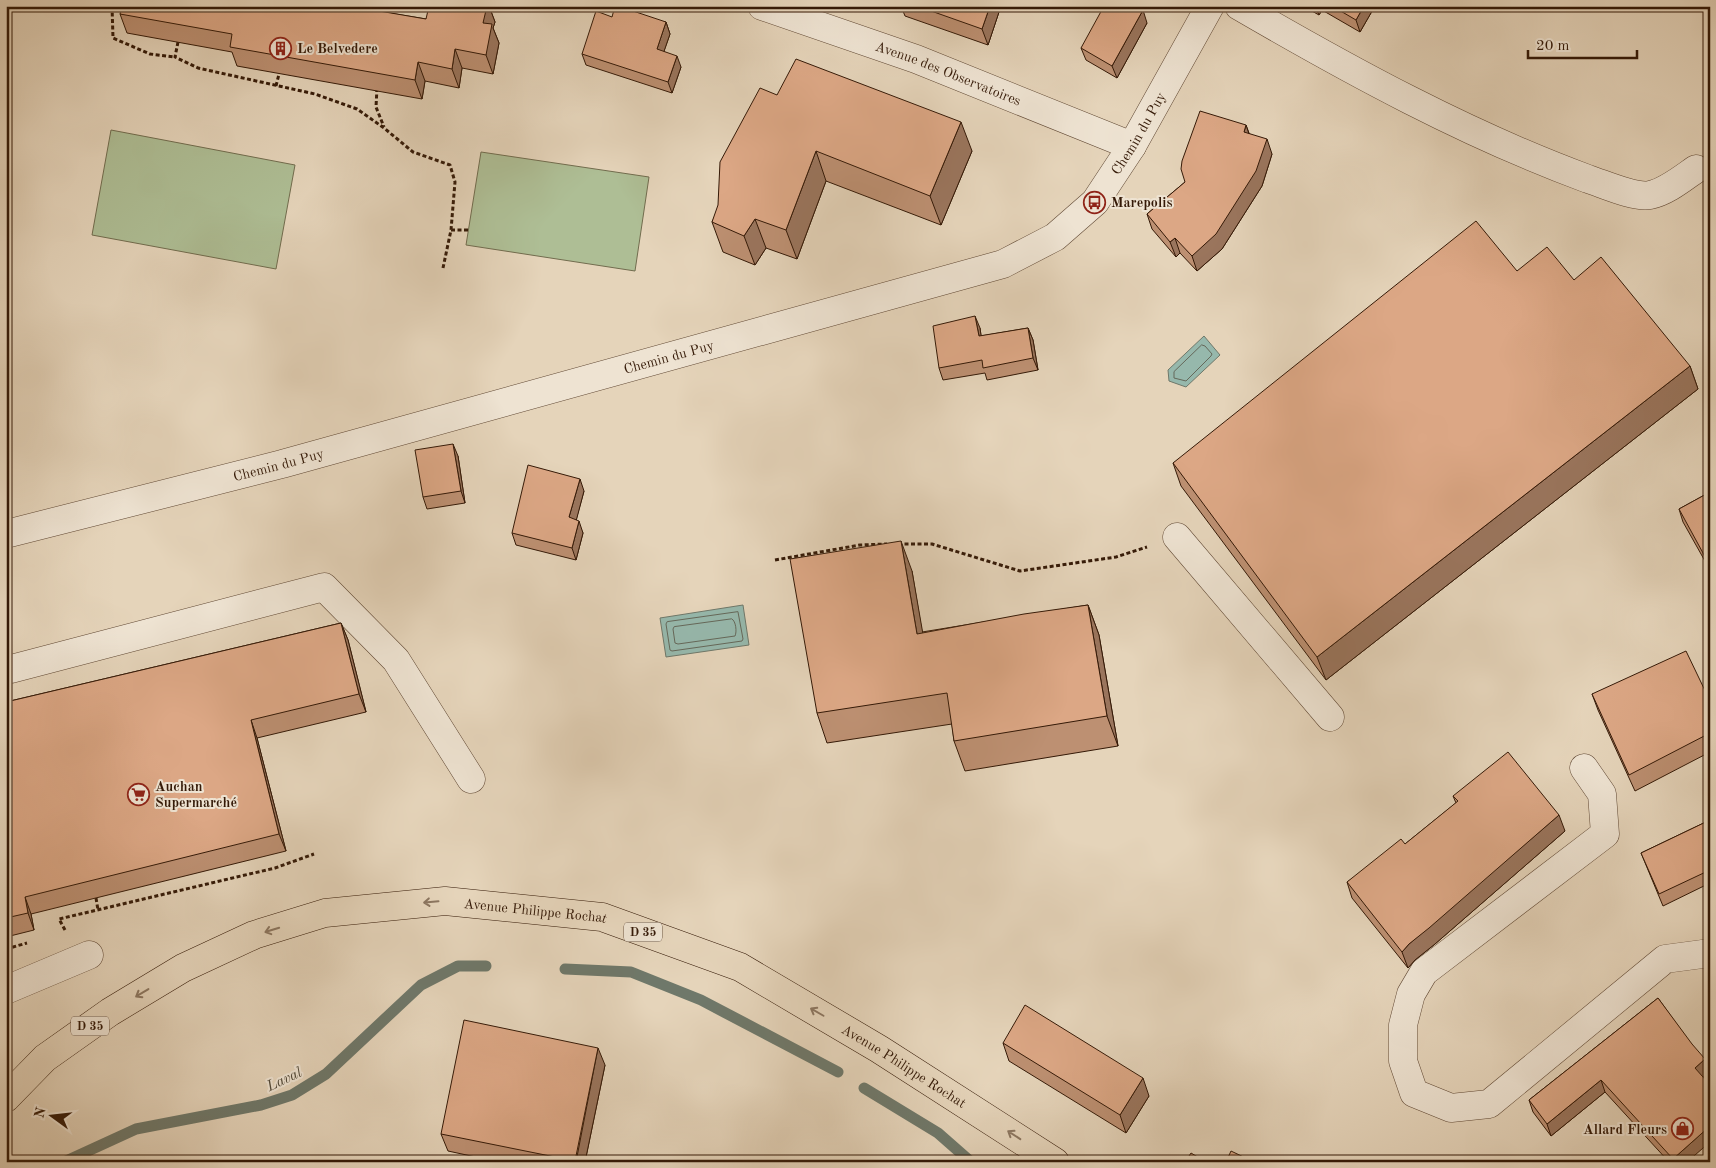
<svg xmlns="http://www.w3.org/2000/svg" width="1716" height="1168" font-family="'Old Standard TT',serif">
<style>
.green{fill:#aebe95;stroke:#716c4e}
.water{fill:#96b8ac;stroke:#6f786a}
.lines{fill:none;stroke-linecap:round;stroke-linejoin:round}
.shore{stroke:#65685a;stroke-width:1}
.stream{stroke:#6f786a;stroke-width:11}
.minor-casing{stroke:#604834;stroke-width:29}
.major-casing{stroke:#341907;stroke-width:29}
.path{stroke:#341907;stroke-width:3;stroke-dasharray:4 2.5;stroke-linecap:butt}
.minor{stroke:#eee3d2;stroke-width:28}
.major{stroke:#e5d4ba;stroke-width:28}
.wall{fill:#bd9072;stroke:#341907}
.shaded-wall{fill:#9a755d;stroke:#341907}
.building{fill:#dca785;stroke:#341907}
.oneway{stroke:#8c7660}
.labels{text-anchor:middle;stroke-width:4;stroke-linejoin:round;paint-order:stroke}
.shield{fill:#eee3d2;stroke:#6c5644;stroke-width:1}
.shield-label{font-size:12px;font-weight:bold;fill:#341907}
.poi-label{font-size:14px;font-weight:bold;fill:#341907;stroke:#eee3d2;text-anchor:start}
.street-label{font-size:14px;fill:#341907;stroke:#eee3d2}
.water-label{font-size:15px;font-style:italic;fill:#514939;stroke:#eee3d2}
</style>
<rect width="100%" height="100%" fill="#e5d4ba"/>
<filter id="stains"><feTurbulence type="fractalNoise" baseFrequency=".004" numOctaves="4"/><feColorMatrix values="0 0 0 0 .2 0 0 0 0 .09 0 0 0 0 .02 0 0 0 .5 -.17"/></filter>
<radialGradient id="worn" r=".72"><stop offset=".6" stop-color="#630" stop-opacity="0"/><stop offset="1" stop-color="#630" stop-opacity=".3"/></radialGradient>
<path class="green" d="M 111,130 L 295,165 L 276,269 L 92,235 Z
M 481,152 L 649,177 L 635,271 L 466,245 Z"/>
<path class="water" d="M 1204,336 L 1220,355 L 1186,387 L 1169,381 L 1168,370 Z
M 743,605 L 749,645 L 666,657 L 660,618 Z"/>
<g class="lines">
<path class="shore" d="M 1202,345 L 1205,346 L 1212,354 L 1211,356 L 1186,381 L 1174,378 L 1174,372 Z
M 738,612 L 743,639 L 742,641 L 672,651 L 670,650 L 666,624 L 667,622 Z
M 732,619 C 736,621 737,632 735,636 L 678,644 L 675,643 L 673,629 L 674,627 Z"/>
<path class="stream" d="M 565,969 L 631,972 L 701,1000 L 838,1072
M 864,1088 L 938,1133 L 971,1162
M 64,1162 L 136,1129 L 261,1105 L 292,1095 L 326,1074 L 421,985 L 458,966 L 486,966"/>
<defs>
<g id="minor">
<path id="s1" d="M 762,6 L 916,59 L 1132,146"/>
<path d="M 1239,6 C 1351,71 1466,134 1588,179 C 1604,184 1634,198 1650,195 C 1666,192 1683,178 1696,169"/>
<path id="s2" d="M 6,534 L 282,464 L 1003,264 L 1055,237 L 1095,202 L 1132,146 L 1210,6"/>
<path d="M 1177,537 L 1330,717"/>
<path d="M 11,669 L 324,587 L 396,660 L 471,779"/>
<path d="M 1584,768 L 1602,794 L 1605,834 L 1424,972 L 1411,994 L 1403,1025 L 1403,1061 L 1414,1093 L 1451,1108 L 1489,1104 L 1665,959 L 1710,953"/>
<path d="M 6,990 L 89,955"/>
</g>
<g id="major">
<path id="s3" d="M 6,1098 L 45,1058 L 110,1012 L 183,968 L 254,935 L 325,913 L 445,901 L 602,917 L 740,967 L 879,1049 L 1055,1162"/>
</g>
</defs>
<use href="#minor" class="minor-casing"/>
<use href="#major" class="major-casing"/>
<path class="path" d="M 112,6 L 113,38 L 150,54 L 175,57
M 390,17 L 392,6
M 178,42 L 175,57 L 198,68 L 315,94 L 357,109 L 384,128 L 413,152 L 450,165 L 455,182 L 451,230 L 443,268
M 276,86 L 279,74
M 377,88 L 376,107 L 384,127
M 451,230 L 468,230
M 898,544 L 932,544 L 1020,571 L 1116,557 L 1147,547
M 775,560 L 860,545 L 887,544
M 96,898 L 98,910
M 65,930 L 59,919 L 275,868 L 314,854
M 6,949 L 27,943"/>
<use href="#minor" class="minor"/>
<use href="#major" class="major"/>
</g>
<path class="wall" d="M 489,6 L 495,22 L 493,28 L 499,43 L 493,74 L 462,68 L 459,88 L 425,81 L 422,99 L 237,66 L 232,52 L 127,33 L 120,14 L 359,8 L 426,19 Z
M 901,6 L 1001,6 L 988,45 L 905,16 Z
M 1303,6 L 1375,6 L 1360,32 L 1322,10 L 1319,15 Z
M 612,17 L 666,22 L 670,34 L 664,51 L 681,67 L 672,93 L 586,65 L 582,54 Z
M 1147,23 L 1117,78 L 1086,60 L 1081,48 Z
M 777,95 L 972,151 L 941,225 L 826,181 L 797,259 L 766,248 L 755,265 L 723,252 L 712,222 Z
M 1246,125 L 1249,133 L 1272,154 L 1262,186 L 1222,249 L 1197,271 L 1180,253 L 1176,257 L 1152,229 L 1147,214 L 1185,182 Z
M 1517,271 L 1574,280 L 1690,366 L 1698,389 L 1326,680 L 1181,486 L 1173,463 Z
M 980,328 L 981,336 L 1028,328 L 1033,340 L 1038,370 L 987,380 L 985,373 L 943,380 L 939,368 Z
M 458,456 L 465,503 L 427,509 L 423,497 Z
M 584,491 L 576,520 L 583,533 L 576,560 L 516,545 L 512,533 Z
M 1710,492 L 1710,570 L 1683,522 L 1679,509 Z
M 912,571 L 922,632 L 1088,605 L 1099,635 L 1118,746 L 965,771 L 954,741 L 952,724 L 827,743 L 817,713 Z
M 341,623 L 348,640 L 366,712 L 257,738 L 286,851 L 31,914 L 34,930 L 6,937 L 6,702 Z
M 1592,694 L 1710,701 L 1710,752 L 1635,791 L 1598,710 Z
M 1453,796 L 1565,831 L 1435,944 L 1415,960 L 1408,968 L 1352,898 L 1347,882 L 1405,844 L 1456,803 Z
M 1710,820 L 1710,883 L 1663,906 L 1641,853 Z
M 1658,998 L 1710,1071 L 1703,1077 L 1687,1162 L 1669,1162 L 1605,1092 L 1551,1136 L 1533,1112 L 1529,1100 Z
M 1003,1043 L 1149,1096 L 1126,1133 L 1009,1061 Z
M 605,1065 L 585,1162 L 499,1162 L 448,1151 L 441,1134 Z"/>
<path class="shaded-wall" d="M 481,6 L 489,6 L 495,22 L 493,28 L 499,43 L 493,74 L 486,55 L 483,23 Z
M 990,6 L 1001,6 L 988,45 L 982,29 Z
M 1315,6 L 1320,6 L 1322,10 L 1319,15 Z
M 1364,6 L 1375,6 L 1360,32 L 1356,20 Z
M 1143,10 L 1147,23 L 1117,78 L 1112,66 Z
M 666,22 L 670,34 L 661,60 L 657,49 Z
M 455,49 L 462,68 L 459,88 L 452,69 Z
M 677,56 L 681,67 L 672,93 L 668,82 Z
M 418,62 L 425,81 L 422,99 L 415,80 Z
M 961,122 L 972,151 L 941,225 L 930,196 Z
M 1246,125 L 1251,140 L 1244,132 Z
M 1267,139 L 1272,154 L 1262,186 L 1222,249 L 1197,271 L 1192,256 Z
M 816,151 L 826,181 L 797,259 L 786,230 Z
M 755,219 L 766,248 L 755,265 L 744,236 Z
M 1175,238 L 1180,253 L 1176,257 L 1170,242 Z
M 975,316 L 980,328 L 983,349 L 979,336 Z
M 1028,328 L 1033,340 L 1038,370 L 1033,358 Z
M 1690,366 L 1698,389 L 1326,680 L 1317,657 Z
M 453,444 L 458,456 L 465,503 L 461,491 Z
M 580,479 L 584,491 L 574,529 L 569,517 Z
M 579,521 L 583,533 L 576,560 L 572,548 Z
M 901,541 L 912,571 L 928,663 L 917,634 Z
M 1088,605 L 1099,635 L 1118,746 L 1107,716 Z
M 341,623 L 348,640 L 366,712 L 359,694 Z
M 251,720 L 257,738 L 286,851 L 279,834 Z
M 1559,815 L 1565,831 L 1435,944 L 1415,960 L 1408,968 L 1402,952 L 1409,944 Z
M 25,897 L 31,914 L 34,930 L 28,913 Z
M 598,1048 L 605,1065 L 585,1162 L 576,1162 Z
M 1705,1059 L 1710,1071 L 1700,1080 L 1695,1068 Z
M 1143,1078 L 1149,1096 L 1126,1133 L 1120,1115 Z
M 1601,1080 L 1605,1092 L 1551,1136 L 1547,1124 Z
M 1710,1126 L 1710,1142 L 1687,1162 L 1674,1162 L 1673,1159 Z"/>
<path class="building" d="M 122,6 L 350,6 L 426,19 L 429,6 L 487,6 L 483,23 L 492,24 L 486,55 L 455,49 L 452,69 L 418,62 L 415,80 L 230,47 L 232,34 L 120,14 Z
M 615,6 L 618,6 L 666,22 L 657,49 L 677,56 L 668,82 L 582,54 L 596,11 L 612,17 Z
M 917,6 L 990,6 L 982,29 Z
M 1104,6 L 1135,6 L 1143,10 L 1112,66 L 1081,48 Z
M 1332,6 L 1364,6 L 1356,20 Z
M 796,59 L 961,122 L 930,196 L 816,151 L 786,230 L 755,219 L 744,236 L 712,222 L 718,205 L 720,162 L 760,88 L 777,95 Z
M 1200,111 L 1246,125 L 1244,132 L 1267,139 L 1256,171 L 1216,234 L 1192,256 L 1175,238 L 1170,242 L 1147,214 L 1185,182 L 1181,169 L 1182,161 Z
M 1476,221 L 1517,271 L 1547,247 L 1574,280 L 1601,257 L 1690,366 L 1317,657 L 1173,463 Z
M 975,316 L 979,336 L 1028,328 L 1033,358 L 983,368 L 982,360 L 939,368 L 933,326 Z
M 453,444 L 461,491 L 423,497 L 415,450 Z
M 528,465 L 580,479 L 569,517 L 579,521 L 572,548 L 512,533 Z
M 1710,492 L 1710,564 L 1709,564 L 1679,509 Z
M 901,541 L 917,634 L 1024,614 L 1088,605 L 1107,716 L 954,741 L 947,693 L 817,713 L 790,559 Z
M 341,623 L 359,694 L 251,720 L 279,834 L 25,897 L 28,913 L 6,918 L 6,702 Z
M 1686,651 L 1710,701 L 1710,733 L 1629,775 L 1592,694 Z
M 1508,752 L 1559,815 L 1429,928 L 1409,944 L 1402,952 L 1347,882 L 1401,839 L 1405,844 L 1458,801 L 1453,796 Z
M 1710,820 L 1710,870 L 1659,894 L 1641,853 Z
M 1658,998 L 1692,1044 L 1705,1059 L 1695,1068 L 1710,1085 L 1710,1126 L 1673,1159 L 1601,1080 L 1547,1124 L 1529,1100 Z
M 1025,1005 L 1143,1078 L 1120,1115 L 1003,1043 Z
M 464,1020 L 598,1048 L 575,1161 L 441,1134 Z
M 1231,1151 L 1254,1162 L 1226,1162 Z
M 1191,1153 L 1206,1162 L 1185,1162 Z"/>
<defs><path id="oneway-shaft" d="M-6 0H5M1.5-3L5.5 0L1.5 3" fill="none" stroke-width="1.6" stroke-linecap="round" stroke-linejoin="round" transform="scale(1.25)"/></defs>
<g class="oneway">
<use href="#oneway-shaft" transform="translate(431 902) rotate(175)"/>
<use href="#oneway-shaft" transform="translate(272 930) rotate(163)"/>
<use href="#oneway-shaft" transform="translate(142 993) rotate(149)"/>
<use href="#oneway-shaft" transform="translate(817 1012) rotate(-150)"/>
<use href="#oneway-shaft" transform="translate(1014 1135) rotate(-147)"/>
</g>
<defs>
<symbol id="building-ring" viewBox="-11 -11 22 22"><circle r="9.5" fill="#eee3d2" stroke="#8f2418" stroke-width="1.5"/><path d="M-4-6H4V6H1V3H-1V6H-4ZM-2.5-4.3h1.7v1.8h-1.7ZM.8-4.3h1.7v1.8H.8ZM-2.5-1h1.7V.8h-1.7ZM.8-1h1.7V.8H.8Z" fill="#8f2418"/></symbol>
<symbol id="bus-ring" viewBox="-11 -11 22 22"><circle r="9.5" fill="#eee3d2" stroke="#8f2418" stroke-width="1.5"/><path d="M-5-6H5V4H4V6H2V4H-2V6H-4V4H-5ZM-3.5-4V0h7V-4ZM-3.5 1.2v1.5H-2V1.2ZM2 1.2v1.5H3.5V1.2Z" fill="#8f2418"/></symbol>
<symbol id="supermarket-ring" viewBox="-11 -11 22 22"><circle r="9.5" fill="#eee3d2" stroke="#8f2418" stroke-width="1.5"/><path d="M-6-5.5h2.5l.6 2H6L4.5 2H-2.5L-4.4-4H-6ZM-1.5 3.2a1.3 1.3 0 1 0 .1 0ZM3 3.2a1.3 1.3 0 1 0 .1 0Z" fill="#8f2418"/></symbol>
<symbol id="shop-ring" viewBox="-11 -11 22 22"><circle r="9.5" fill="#eee3d2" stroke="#8f2418" stroke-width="1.5"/><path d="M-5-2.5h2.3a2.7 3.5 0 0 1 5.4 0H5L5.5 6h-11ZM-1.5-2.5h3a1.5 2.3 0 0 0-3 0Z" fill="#8f2418"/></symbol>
</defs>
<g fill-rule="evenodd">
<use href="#building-ring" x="268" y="36" width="25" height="25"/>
<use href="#bus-ring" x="1082" y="190" width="25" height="25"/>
<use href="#supermarket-ring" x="126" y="782" width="25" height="25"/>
<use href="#shop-ring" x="1670" y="1116" width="25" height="25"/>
</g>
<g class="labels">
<g class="shield">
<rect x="624" y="922.5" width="38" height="19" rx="4"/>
<rect x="71" y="1016.5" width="38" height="19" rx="4"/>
</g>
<g class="shield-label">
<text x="643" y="936">D 35</text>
<text x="90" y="1030">D 35</text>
</g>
<g class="poi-label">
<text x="297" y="53">Le Belvedere</text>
<text x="1111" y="207">Marepolis</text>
<text x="155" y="791">Auchan<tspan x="155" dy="16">Supermarché</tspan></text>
<text x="1667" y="1134" text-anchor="end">Allard Fleurs</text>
</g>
<g class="street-label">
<text dy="5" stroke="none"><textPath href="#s1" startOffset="198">Avenue des Observatoires</textPath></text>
<text dy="5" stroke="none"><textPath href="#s2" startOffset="1226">Chemin du Puy</textPath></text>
<text dy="5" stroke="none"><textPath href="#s2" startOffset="686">Chemin du Puy</textPath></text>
<text dy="5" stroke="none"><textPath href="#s2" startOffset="281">Chemin du Puy</textPath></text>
<text dy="5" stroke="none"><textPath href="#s3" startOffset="585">Avenue Philippe Rochat</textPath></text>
<text dy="5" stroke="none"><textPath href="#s3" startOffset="990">Avenue Philippe Rochat</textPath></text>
</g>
<g class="water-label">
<text transform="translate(284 1079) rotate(-25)" y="5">Laval</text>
</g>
</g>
<rect width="1716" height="1168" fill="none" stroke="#e5d4ba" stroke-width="25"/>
<rect x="8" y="8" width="1701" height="1153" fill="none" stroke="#341907" stroke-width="2.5"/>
<rect x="12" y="12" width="1691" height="1143" fill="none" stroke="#341907"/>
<g transform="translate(52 1116) rotate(285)" stroke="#eee3d2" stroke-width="4" paint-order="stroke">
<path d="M0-4L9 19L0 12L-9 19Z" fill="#341907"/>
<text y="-8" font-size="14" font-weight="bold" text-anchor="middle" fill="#341907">N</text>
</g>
<path d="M1528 50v8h109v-8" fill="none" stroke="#341907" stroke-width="2.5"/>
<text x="1536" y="50" font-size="15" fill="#341907" stroke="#eee3d2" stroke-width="4" paint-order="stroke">20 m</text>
<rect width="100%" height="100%" filter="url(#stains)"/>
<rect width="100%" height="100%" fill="url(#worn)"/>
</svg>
